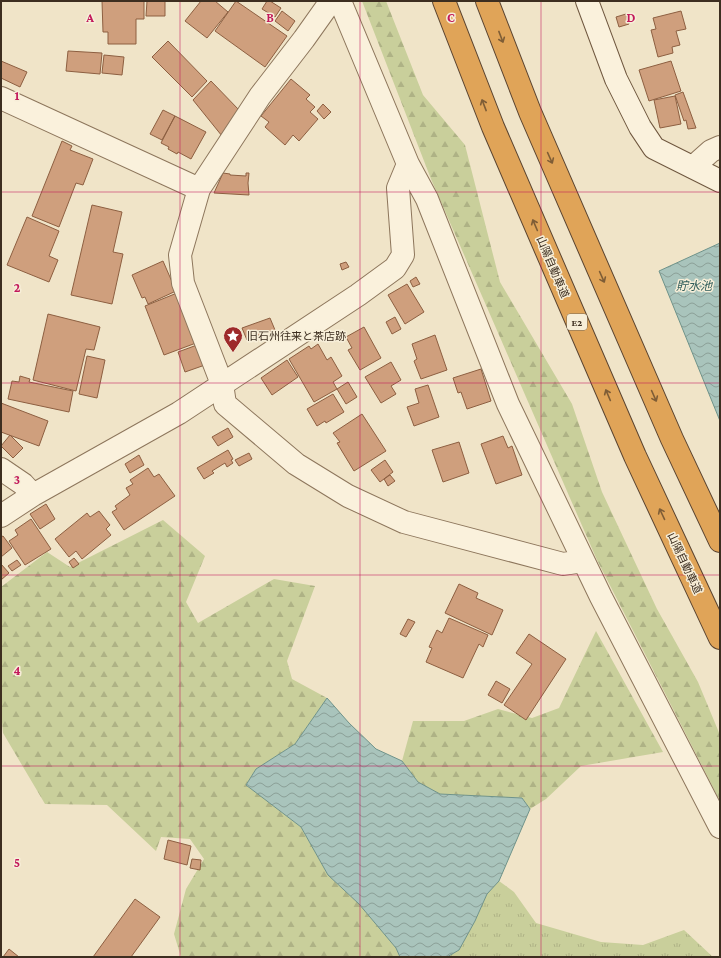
<svg xmlns="http://www.w3.org/2000/svg" width="721" height="958" font-family="'Crimson Pro','Noto Sans JP',serif">
<style>
.grass{fill:url(#grass-tufts)}
.forest{fill:url(#forest-firs)}
.water{fill:url(#water-waves);stroke:#6f938a}
.building{fill:#cf9f7d;stroke:#8d5f41}
.lines{fill:none;stroke-linecap:round;stroke-linejoin:round}
.street-casing{stroke:#8d765c;stroke-width:24}
.secondary-casing{stroke:#6f573f;stroke-width:24}
.highway-casing{stroke:#5b4430;stroke-width:24}
.street{stroke:#faf1dc;stroke-width:22}
.secondary{stroke:#faf1dc;stroke-width:22}
.highway{stroke:#e0a458;stroke-width:22}
.oneway{stroke:#7e5d36}
.grid{fill:none;stroke:#c2185b;stroke-width:1;stroke-opacity:0.55}
.labels{text-anchor:middle;stroke-width:3;stroke-linejoin:round;paint-order:stroke}
.shield{fill:#f7eed8;stroke:#756857;stroke-width:1}
.shield-label{font-size:10px;font-weight:bold;fill:#3d2e20}
.street-label{font-size:11px;fill:#3d2e20;stroke:#f7eed8}
.poi-label{font-size:11px;fill:#3d2e20;stroke:#f7eed8;text-anchor:start}
.water-label{font-size:12px;font-style:italic;fill:#2f5d5a;stroke:#f7eed8}
.grid-label{font-size:13px;text-anchor:middle;font-weight:bold;fill:#c2185b;stroke:#f7eed8;stroke-width:3;stroke-linejoin:round;paint-order:stroke}
</style>
<defs>
<pattern id="grass-tufts" width="24" height="20" patternUnits="userSpaceOnUse"><rect width="24" height="20" fill="#c9cf9b"/><path d="M3 7l-1-3M5 7V3M7 7l1-3M15 17l-1-3M17 17v-4M19 17l1-3" fill="none" stroke="#aeb285"/></pattern>
<pattern id="forest-firs" width="22" height="20" patternUnits="userSpaceOnUse"><rect width="22" height="20" fill="#c9cf9b"/><path d="M5 1l3.5 6h-7zM16 11l3.5 6h-7z" fill="#aeb285"/></pattern>
<pattern id="water-waves" width="16" height="10" patternUnits="userSpaceOnUse"><rect width="16" height="10" fill="#a9c4bc"/><path d="M0 5q4-4 8 0t8 0" fill="none" stroke="#8ba098"/></pattern>
</defs>
<rect width="100%" height="100%" fill="#f0e4c8"/>
<path class="grass" d="M 499,881 L 514,892 L 536,923 L 601,942 L 643,945 L 684,930 L 713,957 L 447,957 L 459,950 L 475,921 L 487,894 Z"/>
<path class="forest" d="M 362,1 L 386,1 L 423,95 L 465,145 L 500,282 L 572,404 L 602,492 L 657,609 L 698,682 L 720,735 L 720,801 L 597,560 L 431,179 Z
M 163,520 L 205,556 L 186,602 L 198,623 L 274,579 L 315,586 L 287,661 L 292,679 L 327,698 L 295,744 L 256,769 L 246,785 L 301,827 L 328,875 L 359,904 L 396,948 L 400,957 L 181,957 L 174,934 L 186,889 L 204,859 L 190,839 L 161,837 L 156,851 L 107,805 L 45,804 L 3,733 L 1,712 L 1,587 L 47,552 L 70,567 Z
M 596,631 L 663,752 L 581,766 L 546,799 L 530,809 L 522,798 L 440,794 L 418,782 L 402,761 L 413,721 L 464,721 L 498,709 L 532,718 L 559,708 Z"/>
<path class="water" d="M 720,243 L 720,421 L 659,271 Z
M 327,698 L 349,723 L 376,749 L 402,761 L 418,782 L 440,794 L 522,798 L 530,809 L 499,881 L 487,894 L 475,921 L 459,950 L 447,957 L 400,957 L 396,948 L 359,904 L 328,875 L 301,827 L 246,785 L 256,769 L 295,744 Z"/>
<path class="building" d="M 102,1 L 144,1 L 144,19 L 136,19 L 136,44 L 108,44 L 108,32 L 103,32 Z
M 147,1 L 165,1 L 165,16 L 146,16 Z
M 201,1 L 215,1 L 228,12 L 207,38 L 185,21 Z
M 236,1 L 287,36 L 265,67 L 215,31 Z
M 267,1 L 270,1 L 281,8 L 275,17 L 262,9 Z
M 282,11 L 295,21 L 288,31 L 275,21 Z
M 681,11 L 686,29 L 676,31 L 680,45 L 672,47 L 673,53 L 658,57 L 651,30 L 656,29 L 653,18 Z
M 626,14 L 629,24 L 619,27 L 616,17 Z
M 168,41 L 207,81 L 192,97 L 152,57 Z
M 68,51 L 102,53 L 100,74 L 66,71 Z
M 104,55 L 124,57 L 122,75 L 102,73 Z
M 1,61 L 27,72 L 20,87 L 1,78 Z
M 671,61 L 681,91 L 649,101 L 639,70 Z
M 291,79 L 310,95 L 306,99 L 315,107 L 310,112 L 318,119 L 299,141 L 293,135 L 285,145 L 265,127 L 269,122 L 261,116 Z
M 211,81 L 239,110 L 222,136 L 193,100 Z
M 683,92 L 696,128 L 688,129 L 686,120 L 684,121 L 675,95 Z
M 675,96 L 681,124 L 660,128 L 654,100 Z
M 323,104 L 331,112 L 324,119 L 317,111 Z
M 163,110 L 175,116 L 162,140 L 150,134 Z
M 175,116 L 206,132 L 191,159 L 178,152 L 177,154 L 168,149 L 169,147 L 161,143 Z
M 62,141 L 72,146 L 70,150 L 93,159 L 83,185 L 76,183 L 59,227 L 32,216 Z
M 223,173 L 230,174 L 230,175 L 246,176 L 246,173 L 249,173 L 248,183 L 249,195 L 214,193 Z
M 92,205 L 122,212 L 113,252 L 123,254 L 112,304 L 71,295 Z
M 27,217 L 59,231 L 49,256 L 58,260 L 49,282 L 7,265 Z
M 163,261 L 176,291 L 148,304 L 145,297 L 142,298 L 132,275 Z
M 346,262 L 349,267 L 342,270 L 340,264 Z
M 416,277 L 420,284 L 413,287 L 410,281 Z
M 407,284 L 424,312 L 405,324 L 388,295 Z
M 177,293 L 196,343 L 164,355 L 145,306 Z
M 48,314 L 100,327 L 94,350 L 86,349 L 76,391 L 33,380 Z
M 395,317 L 401,329 L 392,334 L 386,322 Z
M 270,318 L 275,330 L 247,340 L 242,328 Z
M 364,327 L 381,358 L 360,370 L 348,350 L 352,348 L 346,337 Z
M 435,335 L 447,370 L 421,379 L 414,361 L 417,359 L 412,344 Z
M 318,344 L 327,360 L 331,357 L 342,376 L 333,382 L 337,389 L 314,402 L 289,359 L 309,346 L 311,349 Z
M 197,345 L 205,365 L 185,372 L 178,352 Z
M 87,356 L 105,360 L 97,398 L 79,394 Z
M 287,360 L 298,377 L 272,395 L 261,378 Z
M 391,362 L 401,380 L 391,386 L 396,394 L 381,403 L 365,377 Z
M 481,369 L 491,401 L 467,409 L 461,392 L 458,393 L 453,378 Z
M 20,376 L 30,379 L 29,382 L 73,391 L 69,412 L 8,399 L 12,381 L 19,382 Z
M 348,382 L 357,397 L 346,404 L 337,389 Z
M 428,385 L 439,417 L 414,426 L 407,407 L 419,403 L 415,389 Z
M 333,394 L 344,412 L 326,423 L 325,421 L 317,426 L 307,409 Z
M 1,403 L 48,421 L 39,446 L 1,432 Z
M 362,414 L 386,451 L 354,471 L 337,443 L 340,442 L 333,433 Z
M 228,428 L 233,437 L 218,446 L 212,437 Z
M 10,435 L 23,448 L 13,458 L 1,446 Z
M 503,436 L 508,448 L 512,446 L 522,475 L 496,484 L 481,444 Z
M 459,442 L 469,473 L 443,482 L 432,450 Z
M 228,450 L 233,459 L 231,460 L 233,463 L 227,467 L 225,463 L 212,471 L 214,473 L 204,479 L 197,468 Z
M 249,453 L 252,459 L 239,466 L 235,460 Z
M 139,455 L 144,465 L 130,473 L 125,464 Z
M 385,460 L 393,472 L 380,482 L 371,470 Z
M 148,468 L 154,477 L 159,474 L 175,496 L 124,530 L 112,512 L 117,509 L 115,506 L 130,495 L 126,488 L 133,484 L 130,480 Z
M 390,475 L 395,481 L 388,486 L 384,479 Z
M 46,504 L 55,519 L 40,529 L 30,514 Z
M 99,511 L 110,525 L 106,529 L 111,535 L 82,559 L 76,551 L 69,557 L 55,539 L 87,513 L 90,517 Z
M 31,519 L 51,549 L 25,565 L 9,541 L 18,535 L 15,530 Z
M 3,536 L 12,548 L 1,557 L 1,537 Z
M 74,558 L 79,564 L 73,568 L 69,562 Z
M 17,560 L 21,565 L 12,571 L 8,566 Z
M 1,564 L 9,573 L 1,580 Z
M 459,584 L 478,593 L 476,598 L 503,610 L 492,635 L 445,613 Z
M 449,618 L 488,635 L 483,647 L 479,644 L 463,678 L 426,662 L 432,648 L 429,647 L 437,630 L 442,633 Z
M 408,619 L 415,622 L 406,637 L 400,634 Z
M 529,634 L 566,659 L 526,720 L 504,705 L 532,664 L 516,653 Z
M 496,681 L 510,689 L 502,703 L 488,695 Z
M 168,840 L 191,846 L 187,865 L 164,859 Z
M 192,859 L 201,860 L 200,870 L 190,868 Z
M 135,899 L 160,917 L 131,957 L 93,957 Z
M 9,949 L 19,957 L 3,957 Z"/>
<g class="lines">
<defs>
<path id="street" d="M 331,1 L 304,39 L 260,96 L 199,189 L 180,255 L 183,283 L 222,384 L 225,404 L 296,464 L 348,496 L 404,522 L 563,564 L 583,561
M 340,1 L 408,164 L 427,199 L 508,404 L 601,597 L 720,827
M 1,98 L 199,189
M 693,167 L 711,151 L 720,147
M 1,469 L 23,484 L 33,495 L 179,413 L 358,295 L 395,268 L 403,255 L 398,188 L 408,164
M 1,516 L 33,495"/>
<path id="secondary" d="M 587,1 L 616,79 L 640,127 L 654,148 L 720,181"/>
<path id="highway" d="M 444,1 L 493,127 L 635,456 L 720,638
M 487,1 L 530,112 L 672,439 L 720,541"/>
</defs>
<use href="#street" class="street-casing"/>
<use href="#secondary" class="secondary-casing"/>
<use href="#highway" class="highway-casing"/>
<use href="#street" class="street"/>
<use href="#secondary" class="secondary"/>
<use href="#highway" class="highway"/>
</g>
<defs><path id="oneway-shaft" d="M-6 0H5M1.5-3L5.5 0L1.5 3" fill="none" stroke-width="1.6" stroke-linecap="round" stroke-linejoin="round"/></defs>
<g class="oneway">
<use href="#oneway-shaft" transform="translate(501 37) rotate(69)"/>
<use href="#oneway-shaft" transform="translate(484 105) rotate(-111)"/>
<use href="#oneway-shaft" transform="translate(550 158) rotate(66)"/>
<use href="#oneway-shaft" transform="translate(535 225) rotate(-113)"/>
<use href="#oneway-shaft" transform="translate(602 277) rotate(66)"/>
<use href="#oneway-shaft" transform="translate(608 395) rotate(-113)"/>
<use href="#oneway-shaft" transform="translate(654 396) rotate(66)"/>
<use href="#oneway-shaft" transform="translate(662 514) rotate(-115)"/>
</g>
<path class="grid" d="M 180,1 L 180,957M 360,1 L 360,957M 541,1 L 541,957M 1,192 L 720,192M 1,383 L 720,383M 1,575 L 720,575M 1,766 L 720,766"/>
<defs>
<symbol id="sight-pin" viewBox="-11 -11 22 30"><path d="M0 17L-7.5 6A9.5 9.5 0 1 1 7.5 6Z" fill="#9e2a2b" stroke="#f7eed8"/><path d="M0-6L1.8-2.2L6-1.7L2.9 1.2L3.7 5.4L0 3.3L-3.7 5.4L-2.9 1.2L-6-1.7L-1.8-2.2Z" fill="#fff"/></symbol>
</defs>
<g fill-rule="evenodd">
<use href="#sight-pin" x="222" y="325" width="22" height="30"/>
</g>
<g class="labels">
<rect class="shield" x="567" y="314" width="20" height="16" rx="3"/>
<g class="shield-label">
<text x="577" y="326">E2</text>
</g>
<g class="street-label">
<text transform="translate(553 267) rotate(67)" y="4">山陽自動車道</text>
<text transform="translate(685 563) rotate(65)" y="4">山陽自動車道</text>
</g>
<g class="poi-label">
<text x="247" y="340">旧石州往来と茶店跡</text>
</g>
<g class="water-label">
<text x="694" y="290">貯水池</text>
</g>
</g>
<g class="grid-label">
<text x="90" y="22">A</text>
<text x="270" y="22">B</text>
<text x="451" y="22">C</text>
<text x="631" y="22">D</text>
<text x="17" y="100">1</text>
<text x="17" y="292">2</text>
<text x="17" y="484">3</text>
<text x="17" y="675">4</text>
<text x="17" y="867">5</text>
</g>
<rect width="721" height="958" fill="none" stroke="#3d2e20" stroke-width="4"/>
</svg>
